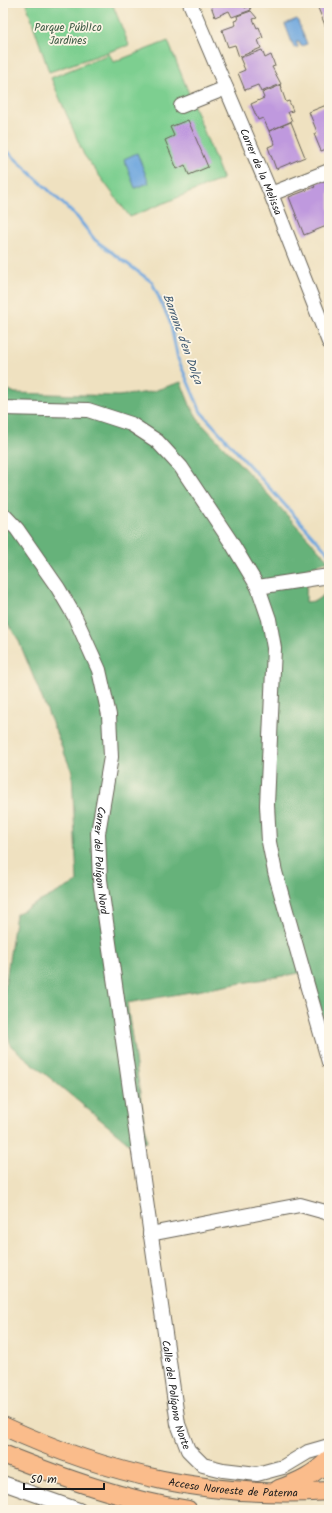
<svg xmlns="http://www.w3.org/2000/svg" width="332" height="1513" font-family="Kalam,sans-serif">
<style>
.green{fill:#7dcf90;stroke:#4c7656}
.forest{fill:#66b27a;stroke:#41674b}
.water{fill:#6fa7de;stroke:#46627d}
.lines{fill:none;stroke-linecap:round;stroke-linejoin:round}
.stream{stroke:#6fa7de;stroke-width:3}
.building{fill:#bf99de}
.minor-casing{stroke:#666155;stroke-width:16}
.major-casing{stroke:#666155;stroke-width:20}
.minor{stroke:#fff;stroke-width:14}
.major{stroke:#fabc8b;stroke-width:18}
.labels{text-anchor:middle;stroke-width:3.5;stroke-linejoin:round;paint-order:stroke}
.park-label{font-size:11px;fill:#3e5b45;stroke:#fcf5e5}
.street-label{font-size:11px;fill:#1c1c1c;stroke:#fcf5e5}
.water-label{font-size:12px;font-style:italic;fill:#415b73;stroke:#fcf5e5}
</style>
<rect width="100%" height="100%" fill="#fcf5e5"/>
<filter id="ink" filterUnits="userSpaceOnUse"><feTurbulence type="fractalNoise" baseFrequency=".025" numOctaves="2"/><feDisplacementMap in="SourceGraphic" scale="8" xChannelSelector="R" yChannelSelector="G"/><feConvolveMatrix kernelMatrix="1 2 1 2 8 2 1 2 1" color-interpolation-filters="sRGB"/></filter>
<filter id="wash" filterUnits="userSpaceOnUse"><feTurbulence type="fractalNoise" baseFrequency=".012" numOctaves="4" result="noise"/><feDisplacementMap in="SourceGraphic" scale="16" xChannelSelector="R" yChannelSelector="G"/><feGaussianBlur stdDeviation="0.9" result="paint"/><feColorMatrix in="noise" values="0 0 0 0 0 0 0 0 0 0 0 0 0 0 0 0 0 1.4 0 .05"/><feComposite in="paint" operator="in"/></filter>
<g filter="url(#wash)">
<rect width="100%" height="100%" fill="#efe1c0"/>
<path class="green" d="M 26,3 L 112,3 L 129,45 L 49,72 Z
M 168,41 L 223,179 L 130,217 L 84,155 L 51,78 L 109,54 L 114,62 Z"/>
<path class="forest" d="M 181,382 L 190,405 L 200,422 L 241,465 L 329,561 L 307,568 L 306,602 L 315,601 L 329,591 L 329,1040 L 311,971 L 127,1003 L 147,1142 L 130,1144 L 10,1045 L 3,1000 L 16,914 L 77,882 L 72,772 L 18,639 L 3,617 L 3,387 L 15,393 L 118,396 L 150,392 Z"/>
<path class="water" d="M 297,19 L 307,44 L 301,46 L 299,42 L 296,42 L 298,47 L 294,48 L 285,24 Z
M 137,153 L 149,183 L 135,188 L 124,159 Z"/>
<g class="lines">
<path class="stream" d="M 3,147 L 77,217 L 95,240 L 152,282 L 170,322 L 178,359 L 201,412 L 329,554"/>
</g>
<g id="blocks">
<path class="building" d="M 210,3 L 243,3 L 245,8 L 250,6 L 251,10 L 232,17 L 229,11 L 215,17 Z
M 316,3 L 329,3 L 329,35 Z
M 251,11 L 257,18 L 253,19 L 257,28 L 259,27 L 263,38 L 258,40 L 261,48 L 239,57 L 235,45 L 228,47 L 222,30 L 236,25 L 234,21 L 238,20 L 237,16 Z
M 262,50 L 265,58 L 271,55 L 275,66 L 272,67 L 281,84 L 261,92 L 258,85 L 245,90 L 238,73 L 245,70 L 240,58 Z
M 281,85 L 282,88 L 281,88 L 286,102 L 289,101 L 293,111 L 288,112 L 292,121 L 269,131 L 263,118 L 258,120 L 251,104 L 264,98 L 262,93 Z
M 329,104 L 329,148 L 321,151 L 314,134 L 317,132 L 309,112 Z
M 188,120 L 208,167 L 189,175 L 185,165 L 177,169 L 165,140 L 174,136 L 170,127 Z
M 291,122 L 305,157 L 276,169 L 268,147 L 275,144 L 269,131 Z
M 329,178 L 329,225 L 304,235 L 289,197 L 315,187 L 313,184 Z"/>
</g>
</g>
<g filter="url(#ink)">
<use href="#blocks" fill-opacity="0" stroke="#666155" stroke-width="1"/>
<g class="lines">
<defs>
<g id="minor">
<path id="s1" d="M 190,3 L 271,194 L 329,342"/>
<path d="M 181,106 L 226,88"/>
<path d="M 271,194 L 329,171"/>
<path d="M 3,408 L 88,410 L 131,424 L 157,441 L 181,467 L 231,542 L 258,587 L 269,619 L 274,648 L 267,805 L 269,842 L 275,872 L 329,1062"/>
<path id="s2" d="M 3,514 L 17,529 L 58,588 L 75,617 L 99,670 L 109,715 L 111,757 L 98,833 L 100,880 L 178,1424 L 188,1450 L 203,1465 L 223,1470 L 257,1474 L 283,1467 L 308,1452 L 329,1446"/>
<path d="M 258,587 L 329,576"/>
<path d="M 150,1234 L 300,1205 L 329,1213"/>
<path d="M 3,1483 L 79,1510"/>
</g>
<g id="major">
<path id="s3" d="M 3,1426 C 108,1475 213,1499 329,1491"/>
<path d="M 3,1454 C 63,1478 124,1500 188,1510"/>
<path d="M 279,1489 C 298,1482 316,1474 329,1459"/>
</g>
</defs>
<use href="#minor" class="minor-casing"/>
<use href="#major" class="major-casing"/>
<use href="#minor" class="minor"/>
<use href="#major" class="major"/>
</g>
</g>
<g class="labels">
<g class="park-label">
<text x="68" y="31">Parque PúblIco<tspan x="68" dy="13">Jardines</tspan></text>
</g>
<g class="street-label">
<text dy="4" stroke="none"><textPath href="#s1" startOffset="183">Carrer de la Melissa</textPath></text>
<text dy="4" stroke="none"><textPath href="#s2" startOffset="377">Carrer del Polígon Nord</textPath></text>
<text dy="4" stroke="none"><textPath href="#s2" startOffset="917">Calle del Polígono Norte</textPath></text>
<text dy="4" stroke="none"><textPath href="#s3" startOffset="240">Acceso Noroeste de Paterna</textPath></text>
</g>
<g class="water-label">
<text transform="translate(183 339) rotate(70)" y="4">Barranc d'en Dolça</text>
</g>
</g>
<rect width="332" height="1513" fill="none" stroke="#fcf5e5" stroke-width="16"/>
<path d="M24 1483v6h80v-6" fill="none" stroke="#1c1c1c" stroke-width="2"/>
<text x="30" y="1483" font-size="12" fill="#1c1c1c" stroke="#fcf5e5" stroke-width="3" paint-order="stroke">50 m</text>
</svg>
